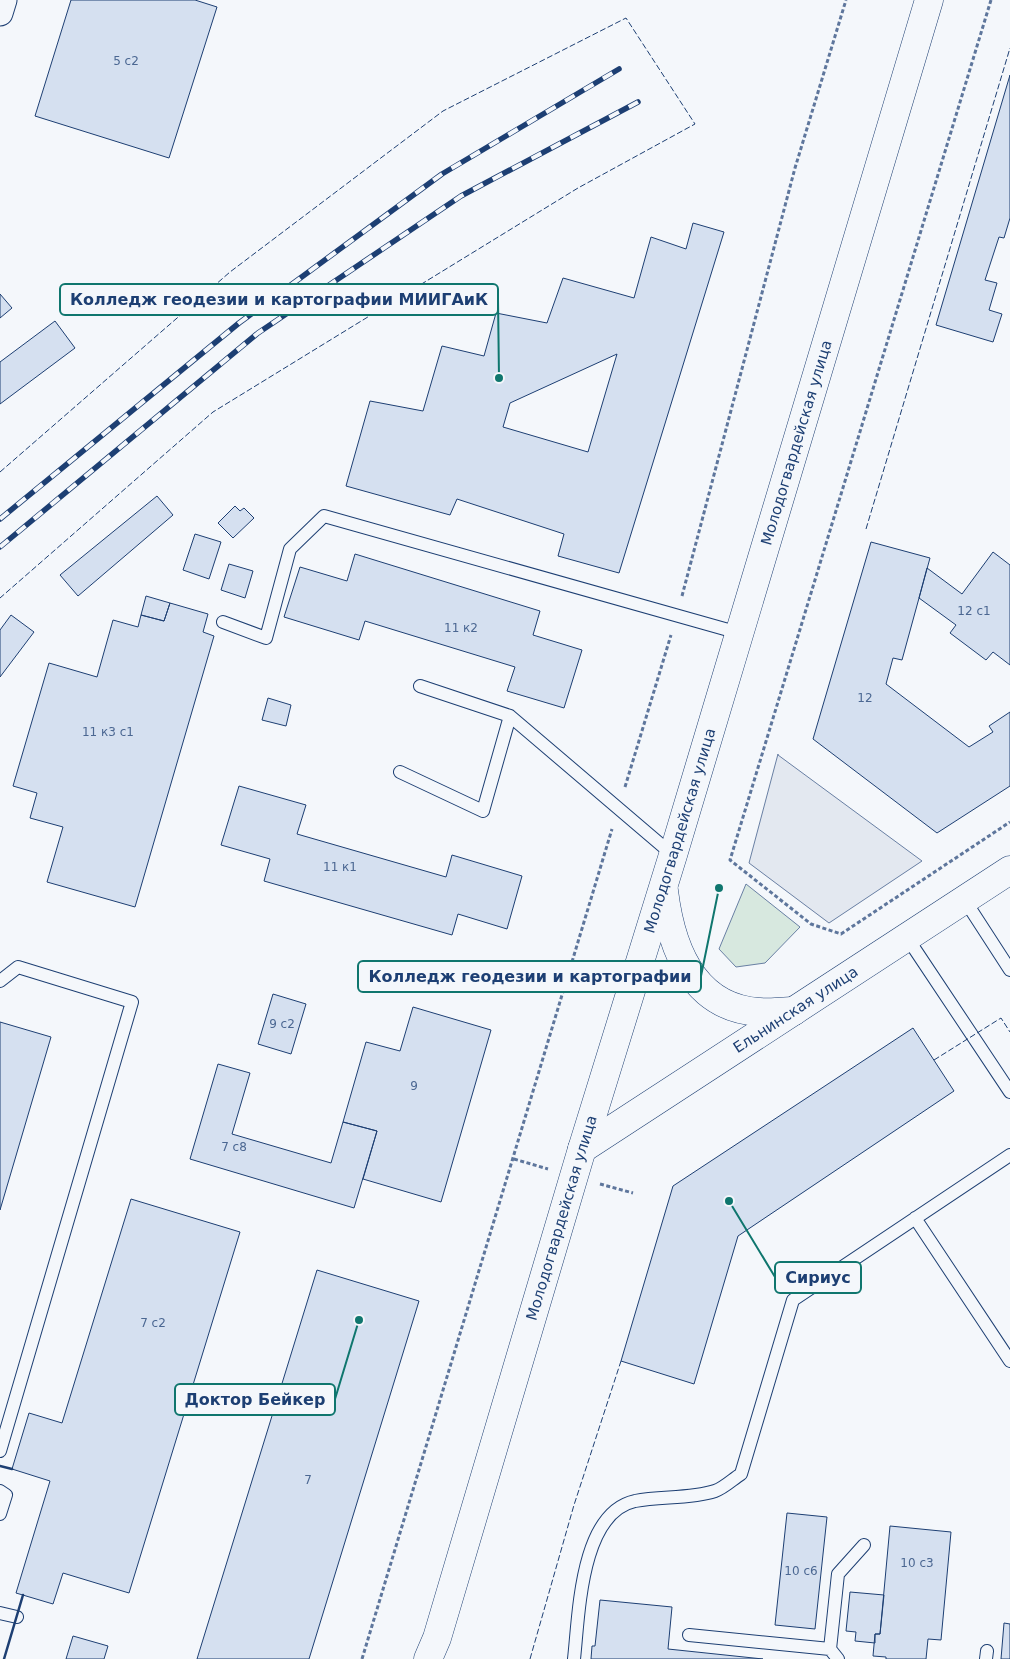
<svg xmlns="http://www.w3.org/2000/svg" width="1010" height="1659" font-family="'DejaVu Sans',sans-serif">
<style>
.green{fill:#d7e8df;stroke:#687fa3}
.parking{fill:#e3e8f0;stroke:#687fa3}
.building{fill:#d5e0f0;stroke:#1d3f73;fill-rule:evenodd}
.lines{fill:none;stroke-linecap:round;stroke-linejoin:round}
.service-casing{stroke:#1d3f73;stroke-width:14}
.minor-casing{stroke:#1d3f73;stroke-width:27}
.tertiary-casing{stroke:#1d3f73;stroke-width:29}
.path{stroke:#5e769c;stroke-width:3;stroke-dasharray:4 2.5;stroke-linecap:butt}
.service{stroke:#f4f7fb;stroke-width:12}
.minor{stroke:#f4f7fb;stroke-width:25}
.tertiary{stroke:#f4f7fb;stroke-width:28}
.rail-casing{stroke:#1d3f73;stroke-width:5.5}
.rail{stroke:#f4f7fb;stroke-width:4;stroke-dasharray:11;stroke-linecap:butt}
.fence{stroke:#1d3f73;stroke-width:1;stroke-dasharray:6 2.5;stroke-linecap:butt}
.wall{stroke:#1d3f73;stroke-width:2.5}
.labels{text-anchor:middle;stroke-width:4;stroke-linejoin:round;paint-order:stroke}
.number-label{font-size:12px;fill:#4b6792}
.street-label{font-size:15px;fill:#1d3f73;stroke:#f4f7fb}
.leader{fill:none;stroke:#0f766e;stroke-width:2}
.callout-dot{fill:#0f766e;stroke:#f4f7fb;stroke-width:2}
.callout{fill:#f4f7fb;stroke:#0f766e;stroke-width:2}
.callout-label{font-size:16px;text-anchor:middle;font-weight:bold;fill:#1d3f73}
</style>
<rect width="100%" height="100%" fill="#f4f7fb"/>
<path class="green" d="M 746,884 L 800,927 L 765,963 L 736,967 L 719,949 Z"/>
<path class="parking" d="M 778,754 L 778,755 L 922,861 L 829,923 L 749,863 Z"/>
<path class="building" d="M 71,0 L 195,0 L 217,7 L 169,158 L 35,116 Z
M 1010,75 L 1010,218 L 1004,238 L 999,237 L 985,280 L 997,283 L 989,310 L 1002,314 L 993,342 L 936,325 Z
M 693,223 L 724,232 L 619,573 L 558,556 L 564,534 L 457,499 L 450,515 L 346,486 L 370,401 L 423,411 L 442,346 L 484,356 L 496,313 L 547,323 L 563,278 L 634,298 L 651,237 L 686,249 ZM 617,354 L 588,452 L 503,427 L 510,403 Z
M 0,294 L 12,308 L 0,318 Z
M 55,321 L 75,348 L 0,404 L 0,362 Z
M 157,496 L 173,515 L 78,596 L 60,575 Z
M 235,506 L 240,511 L 244,508 L 254,518 L 233,538 L 218,523 Z
M 195,534 L 221,542 L 209,579 L 183,570 Z
M 871,542 L 930,558 L 902,660 L 893,658 L 886,684 L 969,747 L 993,732 L 989,726 L 1010,712 L 1010,786 L 937,833 L 813,739 Z
M 993,552 L 1010,565 L 1010,665 L 993,652 L 986,660 L 950,633 L 956,625 L 919,598 L 927,568 L 962,594 Z
M 355,554 L 540,611 L 533,635 L 582,650 L 564,708 L 507,691 L 515,667 L 365,621 L 359,640 L 284,617 L 300,567 L 347,581 Z
M 229,564 L 253,571 L 245,598 L 221,590 Z
M 146,596 L 170,603 L 164,621 L 141,615 Z
M 170,603 L 208,614 L 203,632 L 214,636 L 135,907 L 47,882 L 63,827 L 30,818 L 37,793 L 13,786 L 49,663 L 97,677 L 113,620 L 138,627 L 141,615 L 164,621 Z
M 11,615 L 34,632 L 0,677 L 0,630 Z
M 268,698 L 291,705 L 286,726 L 262,720 Z
M 239,786 L 306,805 L 297,834 L 446,877 L 452,855 L 522,876 L 507,929 L 458,914 L 452,935 L 264,881 L 270,859 L 221,845 Z
M 273,994 L 306,1004 L 291,1054 L 258,1044 Z
M 413,1007 L 491,1030 L 441,1202 L 363,1179 L 377,1131 L 343,1122 L 366,1042 L 400,1051 Z
M 0,1022 L 51,1037 L 0,1210 Z
M 913,1028 L 954,1091 L 738,1236 L 694,1384 L 621,1361 L 673,1186 Z
M 218,1064 L 250,1073 L 232,1134 L 331,1163 L 343,1122 L 377,1131 L 354,1208 L 190,1159 Z
M 131,1199 L 240,1232 L 129,1593 L 63,1573 L 53,1604 L 16,1593 L 50,1481 L 12,1469 L 29,1413 L 62,1423 Z
M 317,1270 L 419,1301 L 309,1659 L 197,1659 Z
M 787,1513 L 827,1517 L 815,1629 L 775,1625 Z
M 890,1526 L 951,1532 L 941,1640 L 928,1639 L 926,1659 L 886,1659 L 886,1657 L 873,1656 L 875,1634 L 880,1634 Z
M 850,1592 L 884,1595 L 880,1634 L 875,1634 L 875,1643 L 855,1641 L 856,1632 L 846,1631 Z
M 600,1600 L 672,1607 L 668,1649 L 763,1659 L 591,1659 L 592,1646 L 595,1646 Z
M 1004,1623 L 1010,1624 L 1010,1659 L 1001,1659 Z
M 73,1636 L 108,1646 L 104,1659 L 66,1659 Z"/>
<g class="lines">
<defs>
<path id="service" d="M 223,622 L 266,638 L 290,549 L 324,516 L 739,633
M 420,686 L 510,716 L 673,855
M 400,772 L 483,811 L 510,716
M 964,899 L 1010,970
M 906,936 L 1010,1092
M 0,981 L 18,967 L 132,1002 L 0,1451
M 915,1218 L 1010,1361
M 0,1491 L 6,1495 L 0,1514
M 0,1613 L 17,1617
M 689,1635 L 830,1649 L 838,1659
M 830,1649 L 838,1574 L 864,1545
M 574,1659 C 579,1615 580,1513 635,1501 C 661,1496 690,1499 715,1491 C 724,1488 733,1479 741,1474 L 793,1300 L 1010,1155
M 986,1659 L 987,1651"/>
<path id="minor" d="M 0,13 L 4,0"/>
<g id="tertiary">
<path d="M 664,891 C 671,948 693,1008 759,1012 C 770,1013 782,1011 794,1011"/>
<path id="s1" d="M 582,1149 L 1010,870"/>
<path id="s2" d="M 428,1659 L 437,1638 L 582,1149 L 673,855 L 929,0"/>
</g>
</defs>
<use href="#service" class="service-casing"/>
<use href="#minor" class="minor-casing"/>
<use href="#tertiary" class="tertiary-casing"/>
<path class="path" d="M 991,0 L 730,860 L 811,924 L 841,934 L 1010,822
M 682,596 L 795,168 L 846,0
M 625,787 L 671,635
M 514,1159 L 548,1169
M 600,1184 L 633,1193
M 362,1659 L 612,829"/>
<use href="#service" class="service"/>
<use href="#minor" class="minor"/>
<use href="#tertiary" class="tertiary"/>
<defs>
<path id="rail" d="M 0,519 L 239,323 L 442,174 L 619,69
M 0,547 L 258,333 L 461,196 L 638,102"/>
</defs>
<use href="#rail" class="rail-casing"/>
<use href="#rail" class="rail"/>
<path class="fence" d="M 0,472 L 230,272 L 443,111 L 626,18 L 695,124 L 578,188 L 213,412 L 0,598
M 866,529 L 1010,48
M 934,1060 L 1001,1018 L 1010,1032
M 530,1659 L 574,1505 L 621,1361"/>
<path class="wall" d="M 0,1466 L 12,1469
M 4,1659 L 23,1595"/>
</g>
<g class="labels">
<g class="number-label">
<text x="126" y="65">5 с2</text>
<text x="974" y="615">12 с1</text>
<text x="461" y="632">11 к2</text>
<text x="865" y="702">12</text>
<text x="108" y="736">11 к3 с1</text>
<text x="340" y="871">11 к1</text>
<text x="282" y="1028">9 c2</text>
<text x="414" y="1090">9</text>
<text x="234" y="1151">7 с8</text>
<text x="153" y="1327">7 с2</text>
<text x="308" y="1484">7</text>
<text x="917" y="1567">10 с3</text>
<text x="801" y="1575">10 с6</text>
</g>
<g class="street-label">
<text dy="5" stroke="none"><textPath href="#s2" startOffset="1271">Молодогвардейская улица</textPath></text>
<text dy="5" stroke="none"><textPath href="#s2" startOffset="866">Молодогвардейская улица</textPath></text>
<text dy="5" stroke="none"><textPath href="#s1" startOffset="255">Ельнинская улица</textPath></text>
<text dy="5" stroke="none"><textPath href="#s2" startOffset="461">Молодогвардейская улица</textPath></text>
</g>
</g>
<path class="leader" d="M499 378L498 299M719 888L701 976M729 1201L775 1277M359 1320L335 1399"/>
<g class="callout-dot">
<circle cx="499" cy="378" r="5"/>
<circle cx="719" cy="888" r="5"/>
<circle cx="729" cy="1201" r="5"/>
<circle cx="359" cy="1320" r="5"/>
</g>
<g class="callout">
<rect x="60" y="284" width="438" height="31" rx="5"/>
<rect x="358" y="961" width="343" height="31" rx="5"/>
<rect x="775" y="1262" width="86" height="31" rx="5"/>
<rect x="175" y="1384" width="160" height="31" rx="5"/>
</g>
<g class="callout-label">
<text x="279" y="305">Колледж геодезии и картографии МИИГАиК</text>
<text x="530" y="982">Колледж геодезии и картографии</text>
<text x="818" y="1283">Сириус</text>
<text x="255" y="1405">Доктор Бейкер</text>
</g>
</svg>
